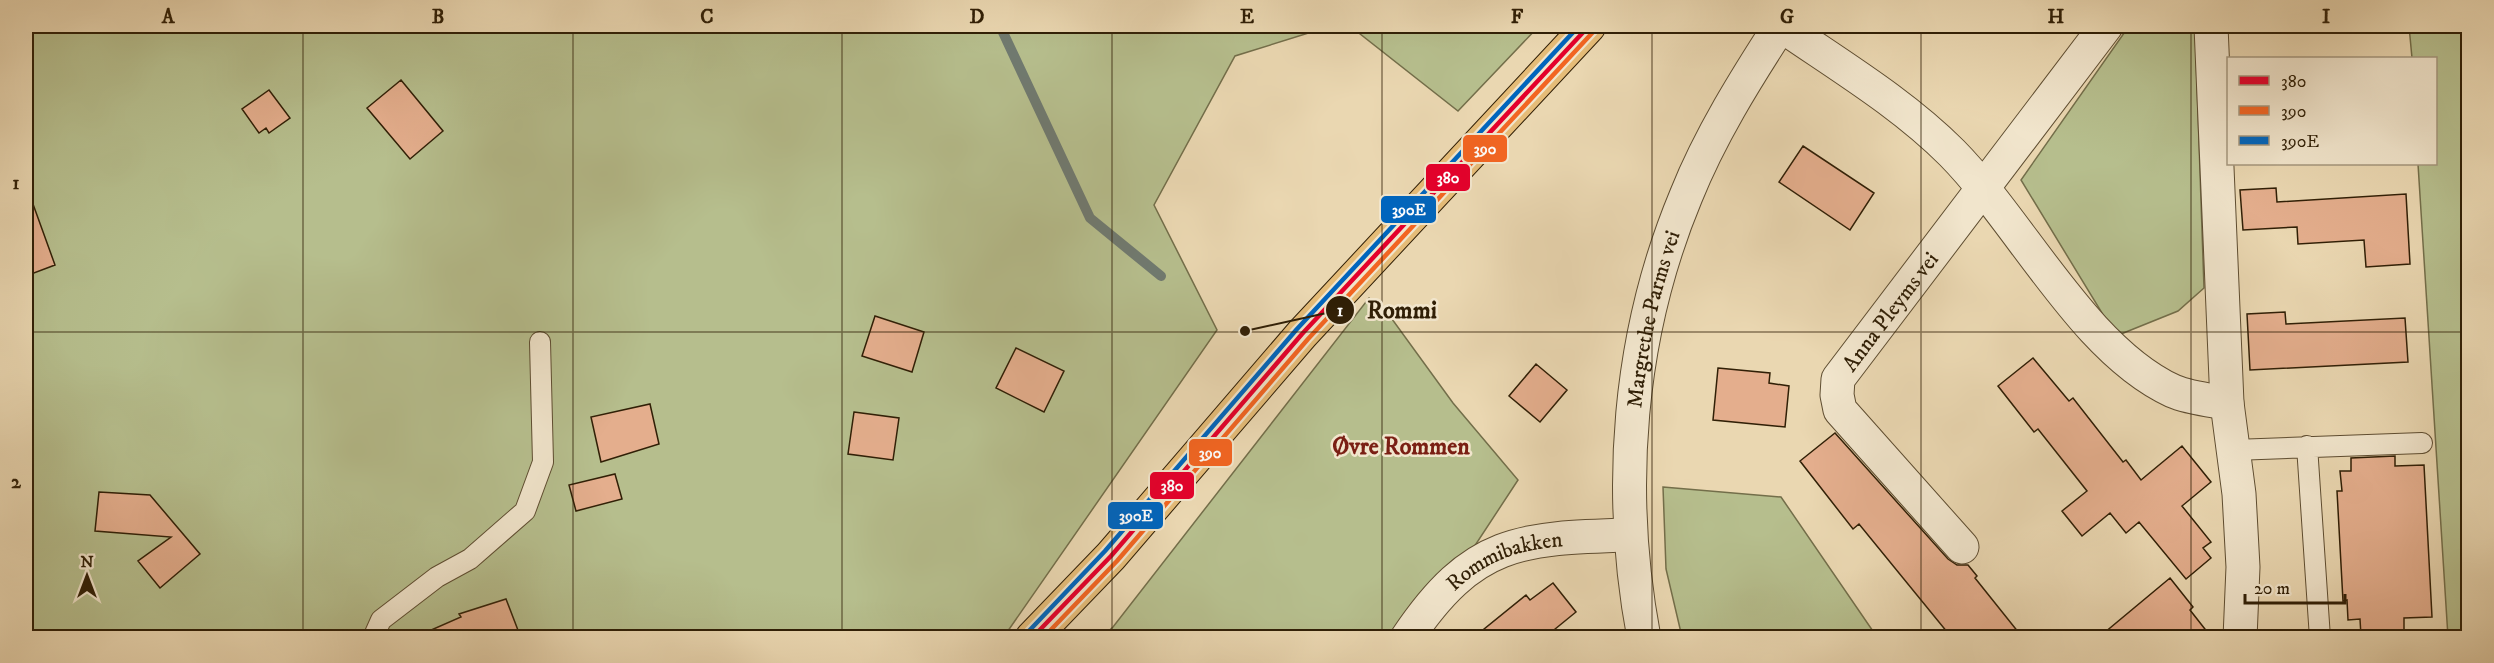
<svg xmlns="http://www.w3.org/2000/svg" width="2494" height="663" font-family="'IM FELL DW Pica',serif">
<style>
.green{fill:#b6be8d;stroke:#736e4a;stroke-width:1.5}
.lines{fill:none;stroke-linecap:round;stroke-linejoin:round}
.stream{stroke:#707a70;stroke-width:10}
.building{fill:#e4ae8d;stroke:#301f06;stroke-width:1.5}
.service-casing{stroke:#5e4d31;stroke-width:22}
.minor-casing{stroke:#5e4d31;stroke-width:35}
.trunk-casing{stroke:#301f06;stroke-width:35}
.service{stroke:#f1e5cc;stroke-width:20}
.minor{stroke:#f1e5cc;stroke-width:33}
.trunk{stroke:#e5bc78;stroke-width:33}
.bus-1-casing{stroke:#f1e5cc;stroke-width:9}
.bus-2-casing{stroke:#f1e5cc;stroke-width:9}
.bus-3-casing{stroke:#f1e5cc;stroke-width:9}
.bus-1{stroke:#e4002b;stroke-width:4.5}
.bus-2{stroke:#f26522;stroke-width:4.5}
.bus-3{stroke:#0065bd;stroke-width:4.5}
.grid{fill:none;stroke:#301f06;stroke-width:1.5;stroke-opacity:0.55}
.labels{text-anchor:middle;stroke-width:5;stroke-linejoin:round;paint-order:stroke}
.street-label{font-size:22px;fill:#301f06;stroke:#f1e5cc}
.neighbourhood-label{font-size:24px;font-weight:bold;fill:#7a1f14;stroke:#f1e5cc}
.leader{fill:none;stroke:#301f06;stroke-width:2}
.callout-dot{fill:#301f06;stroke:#f1e5cc;stroke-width:2}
.mark-label{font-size:18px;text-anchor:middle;font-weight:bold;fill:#fff}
.callout-label{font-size:24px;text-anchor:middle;font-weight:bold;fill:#301f06;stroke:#f1e5cc;stroke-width:5;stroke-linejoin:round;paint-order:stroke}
.line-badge{stroke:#f1e5cc;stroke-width:2}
.badge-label{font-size:16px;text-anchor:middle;font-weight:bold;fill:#fff}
.neatline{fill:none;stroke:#301f06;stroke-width:2}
.grid-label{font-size:20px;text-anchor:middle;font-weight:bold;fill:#301f06}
</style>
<rect width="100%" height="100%" fill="#ead7b1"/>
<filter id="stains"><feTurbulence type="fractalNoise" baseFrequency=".00333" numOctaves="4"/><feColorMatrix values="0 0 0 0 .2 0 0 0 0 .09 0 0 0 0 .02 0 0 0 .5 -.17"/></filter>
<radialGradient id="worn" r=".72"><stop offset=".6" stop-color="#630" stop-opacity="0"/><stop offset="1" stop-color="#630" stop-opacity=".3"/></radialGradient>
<path class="green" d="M 26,26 L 1331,26 L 1235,56 L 1154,205 L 1217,330 L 1003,638 L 26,637 Z
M 1350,26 L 1539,26 L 1458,111 Z
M 2129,26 L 2195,26 L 2204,288 L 2178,311 L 2116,336 L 2021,180 Z
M 2409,26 L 2468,26 L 2468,637 L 2448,637 L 2418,164 L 2436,164 L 2436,58 L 2412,58 Z
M 1369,298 L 1392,319 L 1453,403 L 1518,480 L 1453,579 L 1407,637 L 1101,638 L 1113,627 Z
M 1663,487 L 1781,497 L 1877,637 L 1682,637 L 1666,569 Z"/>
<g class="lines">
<path class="stream" d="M 1000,26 L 1090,218 L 1161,276"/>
</g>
<path class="building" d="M 401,80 L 443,131 L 410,159 L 367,108 Z
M 269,90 L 290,118 L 269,133 L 266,128 L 259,133 L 242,109 Z
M 1803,146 L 1874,193 L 1850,230 L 1779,182 Z
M 2276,188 L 2277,202 L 2406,194 L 2410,264 L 2366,267 L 2364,240 L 2298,244 L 2297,227 L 2243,230 L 2240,190 Z
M 29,193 L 55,265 L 26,276 L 26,194 Z
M 2285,312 L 2286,324 L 2405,318 L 2408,362 L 2250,370 L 2247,314 Z
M 875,316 L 924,332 L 912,372 L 862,356 Z
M 1016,348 L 1064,371 L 1044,412 L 996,388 Z
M 2033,358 L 2069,401 L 2073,398 L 2123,462 L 2126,460 L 2141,480 L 2182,446 L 2211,482 L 2182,506 L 2211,542 L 2203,548 L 2211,558 L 2186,579 L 2139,522 L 2126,533 L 2110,513 L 2082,536 L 2062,511 L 2087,491 L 2038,429 L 2034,432 L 1998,386 Z
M 1536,364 L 1567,390 L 1540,422 L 1509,396 Z
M 1718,368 L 1770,373 L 1769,383 L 1789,386 L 1785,427 L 1713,420 Z
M 650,404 L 659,444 L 601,462 L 591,417 Z
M 854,412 L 899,418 L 893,460 L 848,454 Z
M 1835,433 L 1948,559 L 1957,565 L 1968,565 L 1977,576 L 1975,578 L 2023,638 L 1952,638 L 1859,524 L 1853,529 L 1800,461 Z
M 2395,456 L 2395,466 L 2424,465 L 2432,617 L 2404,618 L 2404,633 L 2361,636 L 2360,619 L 2348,620 L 2347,600 L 2343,601 L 2337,491 L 2342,491 L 2340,471 L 2351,471 L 2351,458 Z
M 615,474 L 622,499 L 576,511 L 569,485 Z
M 99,492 L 150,495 L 200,554 L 160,588 L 138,561 L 171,537 L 95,531 Z
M 2170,578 L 2193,607 L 2190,610 L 2212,638 L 2098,638 Z
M 1553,583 L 1576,612 L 1544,638 L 1473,638 L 1526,595 L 1530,600 Z
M 506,599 L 521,638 L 413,638 L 461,617 L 459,614 Z"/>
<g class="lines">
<defs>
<path id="service" d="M 2307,446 L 2320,638
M 2234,450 L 2422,443
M 373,638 L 381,620 L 437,577 L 470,559 L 525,511 L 543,462 L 540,342"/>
<g id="minor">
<path d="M 1782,26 C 1840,66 1902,103 1952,153 C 2022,224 2084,350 2173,391 C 2189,398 2210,400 2227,403"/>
<path d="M 2211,26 L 2227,403 L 2239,494 L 2243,567 L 2240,638"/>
<path id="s1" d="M 1962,547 L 1840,410 L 1837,395 L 1838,379 L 2106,26"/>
<path id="s2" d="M 1407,638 C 1473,540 1519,538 1630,535"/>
<path id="s3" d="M 1644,638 C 1616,490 1628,335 1686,196 C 1710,136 1745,80 1780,26"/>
</g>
<path id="trunk" d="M 1032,638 L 1111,556 L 1302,334 L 1589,26"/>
</defs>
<use href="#service" class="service-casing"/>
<use href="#minor" class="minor-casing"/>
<use href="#trunk" class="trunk-casing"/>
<use href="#service" class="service"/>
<use href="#minor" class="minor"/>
<use href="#trunk" class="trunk"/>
<defs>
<path id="bus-1" d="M 1032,638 L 1111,556 L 1302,334 L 1589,26"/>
<path id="bus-2" d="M 1043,638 L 1117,561 L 1308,339 L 1594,31"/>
<path id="bus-3" d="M 1027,633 L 1105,551 L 1297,329 L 1579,26"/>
</defs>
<use href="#bus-1" class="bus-1-casing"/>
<use href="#bus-2" class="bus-2-casing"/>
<use href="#bus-3" class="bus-3-casing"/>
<use href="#bus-1" class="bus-1"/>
<use href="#bus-2" class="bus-2"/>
<use href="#bus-3" class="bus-3"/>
</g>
<path class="grid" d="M 303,26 L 303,638M 573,26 L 573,638M 842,26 L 842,638M 1112,26 L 1112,638M 1382,26 L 1382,638M 1652,26 L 1652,638M 1921,26 L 1921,638M 2191,26 L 2191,638M 26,332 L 2468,332"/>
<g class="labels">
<g class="street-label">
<text dy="8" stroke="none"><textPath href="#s1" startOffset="300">Anna Pleyms vei</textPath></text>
<text dy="8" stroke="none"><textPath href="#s3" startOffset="322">Margrethe Parms vei</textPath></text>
<text dy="8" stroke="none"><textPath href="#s2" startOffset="130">Rommibakken</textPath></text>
</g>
<g class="neighbourhood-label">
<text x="1401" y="454">Øvre Rommen</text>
</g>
</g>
<path class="leader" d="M1245 331L1340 310"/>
<g class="callout-dot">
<circle cx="1245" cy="331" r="6"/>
<circle cx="1340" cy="310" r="15"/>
</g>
<g class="mark-label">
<text x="1340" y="316">1</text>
</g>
<g class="callout-label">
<text x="1402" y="318">Rommi</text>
</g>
<g class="line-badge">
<rect x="1462" y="134" width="46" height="29" rx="6" fill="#f26522"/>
<rect x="1425" y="163" width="46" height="29" rx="6" fill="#e4002b"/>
<rect x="1380" y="195" width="57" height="29" rx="6" fill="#0065bd"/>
<rect x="1188" y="438" width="45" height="29" rx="6" fill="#f26522"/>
<rect x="1149" y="471" width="46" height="29" rx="6" fill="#e4002b"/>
<rect x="1107" y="501" width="57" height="29" rx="6" fill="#0065bd"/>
</g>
<g class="badge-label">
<text x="1485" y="154">390</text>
<text x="1448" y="183">380</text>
<text x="1409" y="215">390E</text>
<text x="1210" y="458">390</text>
<text x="1172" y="491">380</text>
<text x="1136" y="521">390E</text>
</g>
<rect width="2494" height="663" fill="none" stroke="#ead7b1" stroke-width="66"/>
<rect x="2227" y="57" width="210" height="108" fill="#f1e5cc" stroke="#a4967d" stroke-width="1.5"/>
<rect x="2239" y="76" width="30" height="9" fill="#e4002b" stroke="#a4967d" stroke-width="1.5"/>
<text x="2281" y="87" font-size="18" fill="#301f06">380</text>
<rect x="2239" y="106" width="30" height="9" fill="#f26522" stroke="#a4967d" stroke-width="1.5"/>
<text x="2281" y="117" font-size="18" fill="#301f06">390</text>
<rect x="2239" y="136" width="30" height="9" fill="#0065bd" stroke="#a4967d" stroke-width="1.5"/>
<text x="2281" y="147" font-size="18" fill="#301f06">390E</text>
<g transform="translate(87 576)" stroke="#f1e5cc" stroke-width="4.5" paint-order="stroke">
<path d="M0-4.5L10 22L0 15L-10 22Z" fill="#301f06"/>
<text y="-9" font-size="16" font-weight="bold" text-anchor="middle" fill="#301f06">N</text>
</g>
<path d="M2245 594v9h100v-9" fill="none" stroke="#301f06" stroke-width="3"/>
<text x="2254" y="594" font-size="18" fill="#301f06" stroke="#f1e5cc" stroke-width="4.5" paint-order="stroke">20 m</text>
<rect x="33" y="33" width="2428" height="597" class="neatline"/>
<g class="grid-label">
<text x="168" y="23">A</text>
<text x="438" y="23">B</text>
<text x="707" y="23">C</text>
<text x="977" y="23">D</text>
<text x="1247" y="23">E</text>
<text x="1517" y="23">F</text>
<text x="1787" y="23">G</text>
<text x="2056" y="23">H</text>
<text x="2326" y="23">I</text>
<text x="16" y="189">1</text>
<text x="16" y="488">2</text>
</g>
<rect width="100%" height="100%" filter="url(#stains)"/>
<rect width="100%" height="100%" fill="url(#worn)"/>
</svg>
